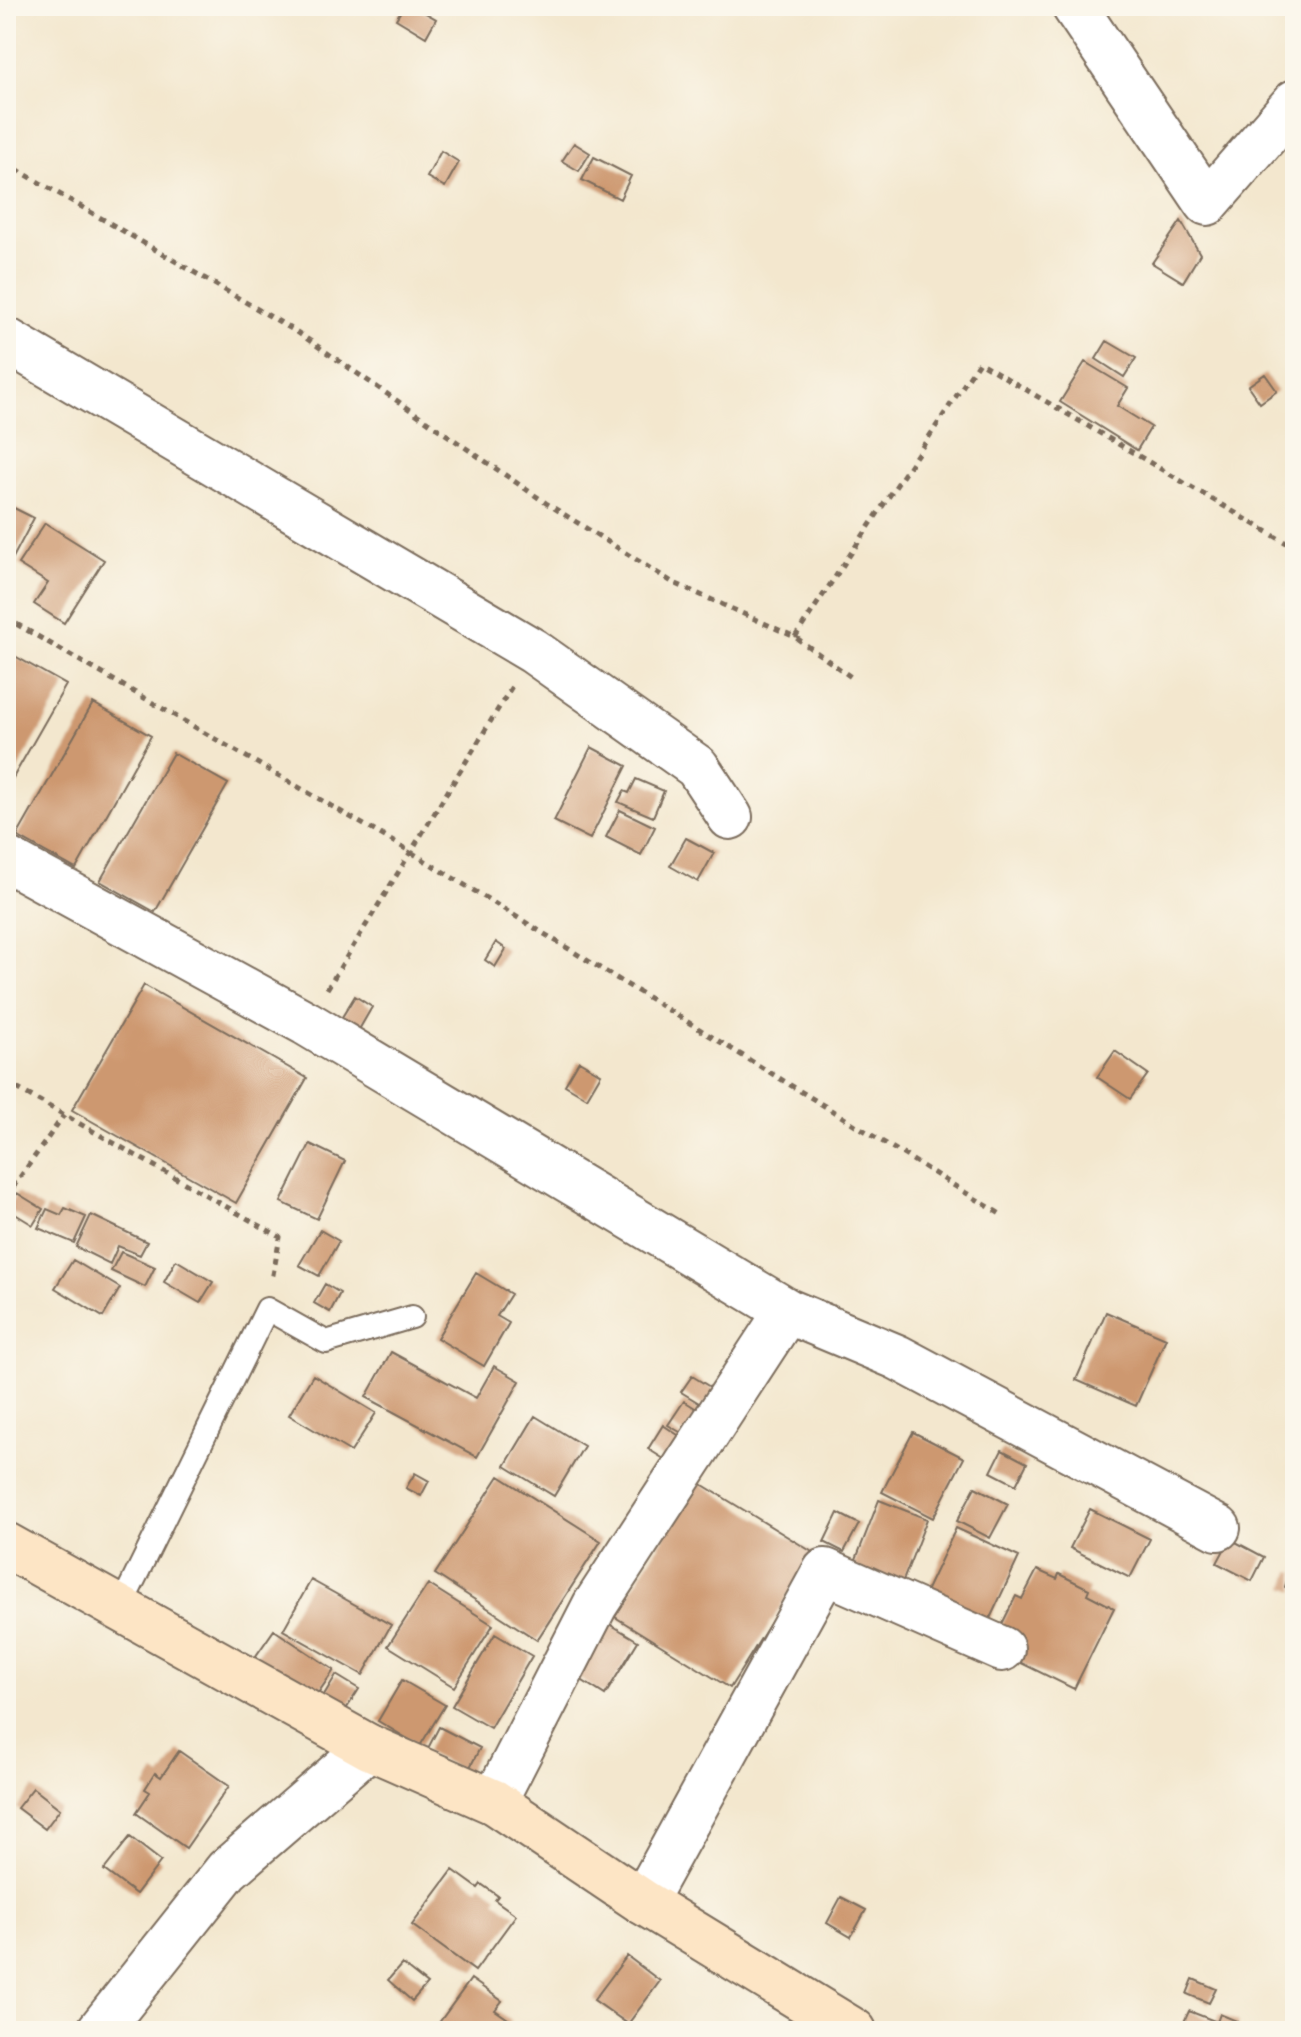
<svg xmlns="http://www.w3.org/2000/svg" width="1301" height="2037" font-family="'Gochi Hand',sans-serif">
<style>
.building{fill:#cd9870}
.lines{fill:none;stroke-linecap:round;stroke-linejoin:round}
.lane-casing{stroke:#7b6c5c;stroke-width:26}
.street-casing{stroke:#7b6c5c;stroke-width:48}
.secondary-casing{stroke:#7b6c5c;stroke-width:48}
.path{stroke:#7b6c5c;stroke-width:5;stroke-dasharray:6 6;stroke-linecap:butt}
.lane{stroke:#fff;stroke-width:22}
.street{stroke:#fff;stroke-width:44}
.secondary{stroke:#fde5c5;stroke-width:44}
</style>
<rect width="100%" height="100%" fill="#fbf7ec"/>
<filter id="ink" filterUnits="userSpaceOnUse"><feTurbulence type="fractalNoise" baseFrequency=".0125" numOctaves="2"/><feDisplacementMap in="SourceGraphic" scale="16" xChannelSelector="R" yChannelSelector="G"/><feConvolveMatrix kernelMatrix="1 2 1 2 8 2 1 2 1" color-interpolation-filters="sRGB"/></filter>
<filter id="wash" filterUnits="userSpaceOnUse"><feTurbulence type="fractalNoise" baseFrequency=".006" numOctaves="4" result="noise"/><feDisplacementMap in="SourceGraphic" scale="32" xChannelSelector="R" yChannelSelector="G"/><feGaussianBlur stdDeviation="1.8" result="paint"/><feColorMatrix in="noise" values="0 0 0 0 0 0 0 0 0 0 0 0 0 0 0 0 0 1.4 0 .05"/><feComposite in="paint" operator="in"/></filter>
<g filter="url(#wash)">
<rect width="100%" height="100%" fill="#f3e7ce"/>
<g id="blocks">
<path class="building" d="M 404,6 L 413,6 L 436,19 L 426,37 L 396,19 Z
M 574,143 L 590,153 L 579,171 L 562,161 Z
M 441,151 L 459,162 L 445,187 L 427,177 Z
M 594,157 L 631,176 L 620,199 L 582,180 Z
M 1181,221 L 1200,254 L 1183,282 L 1152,263 Z
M 1107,341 L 1136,358 L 1124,377 L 1096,359 Z
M 1085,362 L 1128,388 L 1117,406 L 1151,427 L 1137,450 L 1060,402 Z
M 1265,374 L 1277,391 L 1260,403 L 1248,386 Z
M 6,504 L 34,518 L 6,571 Z
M 45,523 L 104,560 L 64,623 L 34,604 L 48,583 L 18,564 Z
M 13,655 L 66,685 L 6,790 L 6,667 Z
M 93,703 L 151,736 L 76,869 L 17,836 Z
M 591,747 L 627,766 L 590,839 L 554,821 Z
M 173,753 L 228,784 L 155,912 L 100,881 Z
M 636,779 L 664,791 L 653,817 L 618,802 L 624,791 L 629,793 Z
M 620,810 L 655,827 L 641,855 L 606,837 Z
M 686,838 L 714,853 L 698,882 L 670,866 Z
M 496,942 L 506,949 L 495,967 L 485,960 Z
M 144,985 L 307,1078 L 236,1203 L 72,1110 Z
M 355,996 L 372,1007 L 357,1033 L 339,1022 Z
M 1115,1051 L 1148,1074 L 1130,1099 L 1097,1077 Z
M 579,1061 L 601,1074 L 587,1098 L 565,1085 Z
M 310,1144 L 345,1161 L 317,1219 L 281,1202 Z
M 17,1193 L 43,1209 L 33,1225 L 7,1209 Z
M 65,1208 L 86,1217 L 74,1243 L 38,1228 L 47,1209 L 61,1215 Z
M 91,1215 L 147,1242 L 140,1255 L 118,1246 L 110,1264 L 76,1247 Z
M 320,1230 L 339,1241 L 319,1276 L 299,1265 Z
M 121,1252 L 155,1267 L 145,1287 L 111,1271 Z
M 73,1260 L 120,1288 L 103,1317 L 55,1288 Z
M 176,1260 L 213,1282 L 200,1303 L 164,1282 Z
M 476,1273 L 511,1294 L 497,1316 L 509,1323 L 484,1366 L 437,1338 Z
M 325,1284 L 340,1293 L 330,1312 L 314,1303 Z
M 1106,1312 L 1166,1338 L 1136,1406 L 1076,1380 Z
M 391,1352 L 476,1398 L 494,1366 L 520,1381 L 477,1457 L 366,1397 Z
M 313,1375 L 376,1413 L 351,1452 L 289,1415 Z
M 692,1376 L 715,1390 L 704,1406 L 681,1392 Z
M 684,1401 L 700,1411 L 685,1435 L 668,1425 Z
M 535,1416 L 584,1446 L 554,1496 L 505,1466 Z
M 663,1425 L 687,1441 L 672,1464 L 648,1449 Z
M 913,1432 L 964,1458 L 933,1518 L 882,1492 Z
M 1002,1450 L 1027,1463 L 1016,1485 L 991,1472 Z
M 415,1473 L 429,1481 L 421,1496 L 406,1488 Z
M 499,1476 L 601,1541 L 537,1640 L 435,1574 Z
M 698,1482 L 814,1553 L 730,1688 L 615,1617 Z
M 975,1487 L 1008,1504 L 990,1538 L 957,1521 Z
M 879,1500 L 927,1519 L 901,1586 L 853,1567 Z
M 1090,1509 L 1150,1539 L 1130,1578 L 1070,1548 Z
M 838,1513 L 859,1524 L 844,1552 L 824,1542 Z
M 956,1528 L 1019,1557 L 986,1627 L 923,1598 Z
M 1230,1539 L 1264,1557 L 1252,1581 L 1217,1563 Z
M 1037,1570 L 1057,1579 L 1059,1574 L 1089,1589 L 1087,1594 L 1114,1608 L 1074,1689 L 1013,1659 L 996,1636 L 1016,1596 L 1022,1599 Z
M 1290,1572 L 1295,1573 L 1295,1591 L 1285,1587 Z
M 311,1580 L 391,1625 L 363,1675 L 283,1630 Z
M 428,1584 L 493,1625 L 454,1687 L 388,1646 Z
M 608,1623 L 638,1641 L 605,1695 L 575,1676 Z
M 274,1630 L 334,1670 L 311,1703 L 251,1663 Z
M 495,1634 L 532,1656 L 490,1728 L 452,1706 Z
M 336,1675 L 359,1689 L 341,1717 L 319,1703 Z
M 402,1680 L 445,1705 L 420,1746 L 378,1721 Z
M 439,1727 L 480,1748 L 467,1773 L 426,1752 Z
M 179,1751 L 229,1786 L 186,1848 L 136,1813 L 150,1792 L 145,1789 L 155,1773 L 161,1777 Z
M 33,1788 L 60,1809 L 45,1829 L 17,1808 Z
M 130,1837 L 161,1861 L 136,1894 L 104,1870 Z
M 453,1870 L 478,1888 L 481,1884 L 498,1896 L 495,1900 L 516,1915 L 475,1971 L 412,1925 Z
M 841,1897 L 866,1910 L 851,1937 L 827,1923 Z
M 627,1956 L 660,1981 L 628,2024 L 594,2000 Z
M 402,1964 L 427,1984 L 412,2001 L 388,1980 Z
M 471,1979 L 502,2001 L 495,2010 L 511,2021 L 504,2031 L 433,2031 Z
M 1193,1979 L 1216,1989 L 1209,2003 L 1187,1994 Z
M 1189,2011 L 1217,2022 L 1220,2014 L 1239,2022 L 1235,2031 L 1180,2031 Z"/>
</g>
</g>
<g filter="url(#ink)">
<use href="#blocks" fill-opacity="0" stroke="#7b6c5c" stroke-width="2"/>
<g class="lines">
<defs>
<path id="lane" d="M 120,1608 L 267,1309 L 326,1342 L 412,1317"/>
<path id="street" d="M 1074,6 L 1207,203 L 1295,102
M 6,340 L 533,651 L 697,767 L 730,817
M 6,859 L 306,1023 L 787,1311 L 897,1357 L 1218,1528
M 494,1802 L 595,1605 L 787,1311
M 643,1902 L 825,1571 L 1002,1649
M 99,2031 L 227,1870 L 369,1747"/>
<path id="secondary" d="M 6,1545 L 369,1747 L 494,1802 L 643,1902 L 854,2031"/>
</defs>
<use href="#lane" class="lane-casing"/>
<use href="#street" class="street-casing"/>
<use href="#secondary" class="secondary-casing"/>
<path class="path" d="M 6,163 L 297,332 L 546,503 L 672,582 L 795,637 L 851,677
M 6,618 L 411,852 L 1002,1215
M 795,637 L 979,362 L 1295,548
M 327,989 L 514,683
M 6,1082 L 280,1237 L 272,1280
M 6,1197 L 64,1115"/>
<use href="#lane" class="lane"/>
<use href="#street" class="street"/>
<use href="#secondary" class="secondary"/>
</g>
</g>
<rect width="1301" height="2037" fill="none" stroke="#fbf7ec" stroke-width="32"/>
</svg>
